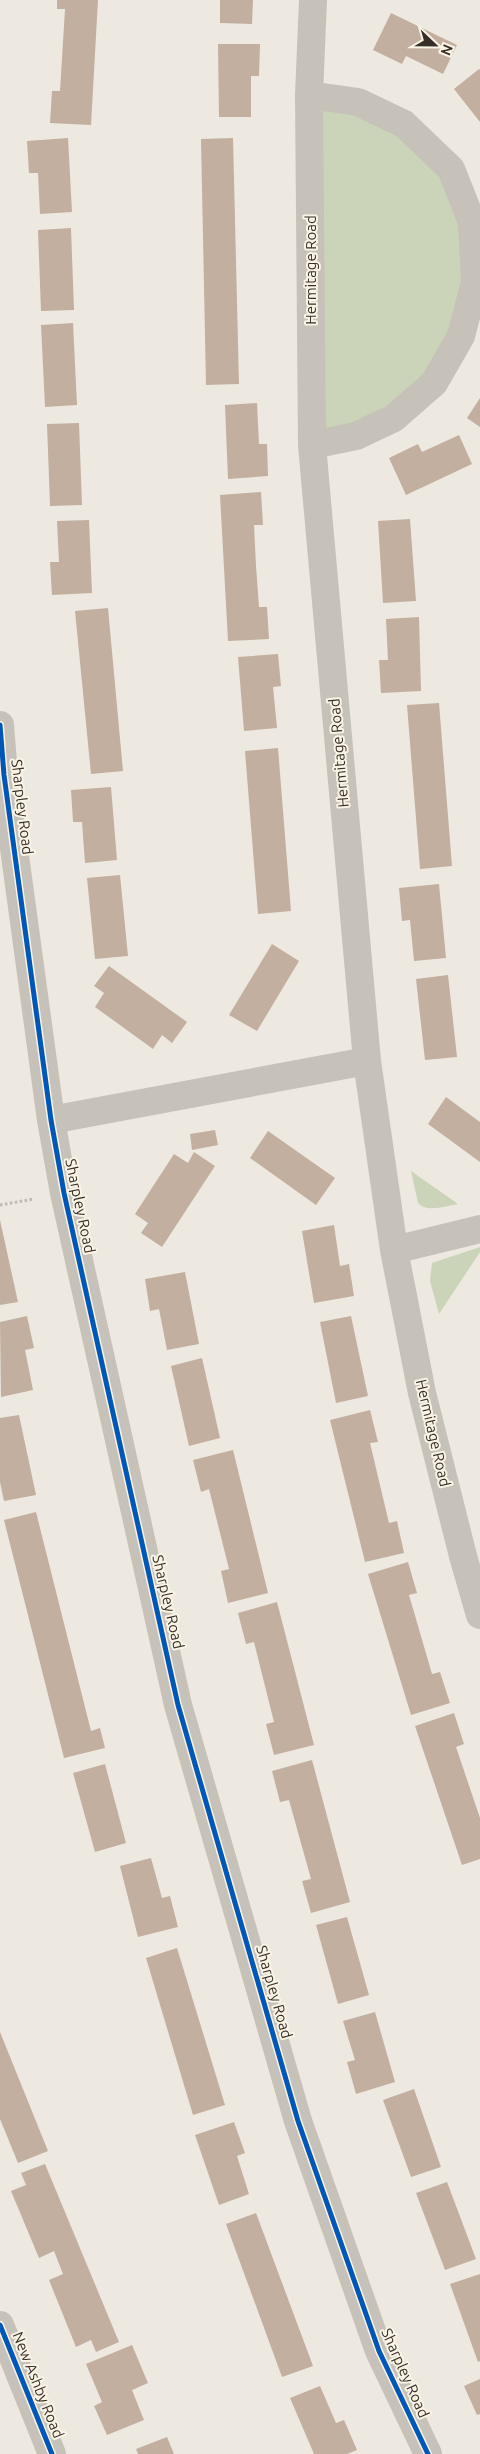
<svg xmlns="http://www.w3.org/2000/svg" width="480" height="2454" font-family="Ubuntu,sans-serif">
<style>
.green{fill:#cbd4b9}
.building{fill:#c2afa0}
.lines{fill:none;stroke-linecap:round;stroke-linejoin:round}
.path{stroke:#bfb9b1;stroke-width:3;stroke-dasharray:2.5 2.5;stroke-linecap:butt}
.street{stroke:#c6c1b9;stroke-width:28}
.cycleway-casing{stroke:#faf4e7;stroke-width:8}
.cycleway{stroke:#0057b8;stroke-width:5}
.labels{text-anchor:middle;stroke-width:4;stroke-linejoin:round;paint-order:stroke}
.street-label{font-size:15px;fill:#372e27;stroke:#faf4e7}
</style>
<rect width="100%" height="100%" fill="#ede9e0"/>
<path class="green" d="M 309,95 L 358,102 L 451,169 L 475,282 L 434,383 L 312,445 Z
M 411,1171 L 458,1204 C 446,1206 427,1213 418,1203 Z
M 480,1247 L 480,1252 L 439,1314 L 430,1281 L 432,1263 Z"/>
<path class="building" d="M 57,0 L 98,0 L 91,125 L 50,123 L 52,91 L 60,91 L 65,9 L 57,9 Z
M 220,0 L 253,0 L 252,24 L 220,23 Z
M 391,13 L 457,45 L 443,74 L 406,56 L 402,64 L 373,50 Z
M 218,44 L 260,44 L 259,76 L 251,76 L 251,117 L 219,117 Z
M 479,69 L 480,70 L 480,122 L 454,89 Z
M 68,138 L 72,212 L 40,214 L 38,173 L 29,173 L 27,141 Z
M 233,138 L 239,384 L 206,385 L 201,139 Z
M 71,228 L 74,310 L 41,311 L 38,230 Z
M 73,323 L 77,405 L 45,407 L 41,325 Z
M 480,398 L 480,427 L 467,418 Z
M 257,403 L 259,444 L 267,444 L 268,476 L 228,479 L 225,405 Z
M 79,423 L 82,505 L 50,506 L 47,424 Z
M 459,435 L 472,464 L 406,495 L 389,458 L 418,444 L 422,452 Z
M 261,492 L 263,525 L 254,525 L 256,566 L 259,607 L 267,607 L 269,639 L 228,641 L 220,495 Z
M 410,519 L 416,601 L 383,603 L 378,521 Z
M 89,520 L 92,593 L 52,595 L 50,562 L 59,562 L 57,521 Z
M 108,608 L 123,771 L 91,774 L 75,611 Z
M 419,617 L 421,691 L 381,693 L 379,660 L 388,660 L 386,619 Z
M 278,654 L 281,686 L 273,687 L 277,728 L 244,731 L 238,657 Z
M 439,703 L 452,866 L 420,869 L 407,705 Z
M 278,748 L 291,911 L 258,914 L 245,751 Z
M 111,787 L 117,860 L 85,863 L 82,822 L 73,822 L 71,790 Z
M 120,875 L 128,956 L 95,959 L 87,878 Z
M 439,884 L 446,958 L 414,961 L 410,920 L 402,921 L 399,888 Z
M 272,944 L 299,961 L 257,1031 L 229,1015 Z
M 109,966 L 187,1022 L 172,1043 L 162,1035 L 153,1049 L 95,1007 L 104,993 L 94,986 Z
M 448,975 L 457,1057 L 425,1060 L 416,979 Z
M 446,1097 L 480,1122 L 480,1162 L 428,1124 Z
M 215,1130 L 218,1145 L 192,1150 L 190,1134 Z
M 268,1131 L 335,1178 L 316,1205 L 250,1158 Z
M 194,1152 L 215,1166 L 162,1247 L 141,1233 L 148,1223 L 135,1214 L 174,1154 L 188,1163 Z
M 0,1220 L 18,1302 L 0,1305 Z
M 334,1225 L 340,1266 L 349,1264 L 354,1296 L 314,1303 L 302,1231 Z
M 185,1272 L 199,1344 L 167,1350 L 159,1309 L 150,1311 L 145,1279 Z
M 27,1316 L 34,1348 L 25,1350 L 33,1390 L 1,1397 L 0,1322 Z
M 351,1316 L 368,1396 L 336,1403 L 320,1322 Z
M 202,1358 L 220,1438 L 189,1446 L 171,1366 Z
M 370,1410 L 378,1442 L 370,1443 L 389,1523 L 397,1521 L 404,1553 L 365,1562 L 330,1420 Z
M 19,1415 L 36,1495 L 4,1501 L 0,1482 L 0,1418 Z
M 233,1450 L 268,1593 L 228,1603 L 221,1571 L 229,1569 L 209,1489 L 201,1492 L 193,1460 Z
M 36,1512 L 91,1731 L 100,1728 L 105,1748 L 64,1758 L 4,1520 Z
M 408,1562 L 417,1593 L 409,1595 L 432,1674 L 440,1672 L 450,1703 L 411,1715 L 368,1574 Z
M 277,1602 L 314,1745 L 274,1755 L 266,1724 L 274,1722 L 254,1642 L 246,1644 L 238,1613 Z
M 454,1713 L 464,1744 L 456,1747 L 480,1818 L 480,1859 L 462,1865 L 415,1726 Z
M 312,1760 L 350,1902 L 311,1913 L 302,1881 L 311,1879 L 289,1800 L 280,1802 L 272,1771 Z
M 105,1764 L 126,1843 L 95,1852 L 73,1773 Z
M 151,1858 L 162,1898 L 170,1896 L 178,1927 L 138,1937 L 120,1866 Z
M 347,1917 L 369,1995 L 338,2004 L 316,1925 Z
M 177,1948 L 225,2105 L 193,2115 L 146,1958 Z
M 375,2012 L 395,2082 L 356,2094 L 347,2062 L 355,2060 L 343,2021 Z
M 0,2032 L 48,2151 L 18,2163 L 0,2119 Z
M 414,2089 L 441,2167 L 411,2177 L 383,2100 Z
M 234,2122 L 245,2153 L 237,2156 L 249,2194 L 219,2205 L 195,2135 Z
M 45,2164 L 119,2342 L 96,2352 L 91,2340 L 76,2347 L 49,2280 L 63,2274 L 54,2251 L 39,2258 L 11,2191 L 26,2185 L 21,2173 Z
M 447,2182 L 476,2259 L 445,2270 L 416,2193 Z
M 256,2213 L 313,2366 L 282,2377 L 226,2224 Z
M 480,2274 L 480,2361 L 478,2362 L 450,2284 Z
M 132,2345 L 148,2383 L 132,2390 L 144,2420 L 107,2435 L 94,2406 L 102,2402 L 86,2364 Z
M 480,2379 L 480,2414 L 477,2415 L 464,2386 Z
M 320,2386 L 336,2423 L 344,2420 L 357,2450 L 347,2454 L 314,2454 L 290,2398 Z
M 167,2437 L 174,2454 L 138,2454 L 136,2449 Z"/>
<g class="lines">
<path class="path" d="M 0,1205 L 34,1199"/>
<path class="street" d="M 313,0 L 309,95 L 312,445 L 367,1061 L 394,1250 L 422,1393 L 463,1556 L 480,1615
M 309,95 L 358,102 L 404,124 L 451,169 L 472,222 L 475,282 L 461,336 L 434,383 L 394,418 L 356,436 L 312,445
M 0,725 L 4,775 L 51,1120 L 64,1193 L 178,1705 L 298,2121 L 379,2351 L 428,2454
M 51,1120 L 367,1061
M 394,1250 L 480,1229
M 0,2325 L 52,2454"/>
<defs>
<path id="cycleway" d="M 0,725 L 4,775 L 51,1120 L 64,1193 L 178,1705 L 298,2121 L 379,2351 L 428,2454
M 0,2325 L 52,2454"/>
</defs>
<use href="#cycleway" class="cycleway-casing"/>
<use href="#cycleway" class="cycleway"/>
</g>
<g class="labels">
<g class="street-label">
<text transform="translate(311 270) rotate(-90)" y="5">Hermitage Road</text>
<text transform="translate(339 753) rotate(-95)" y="5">Hermitage Road</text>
<text transform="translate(22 807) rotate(83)" y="5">Sharpley Road</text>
<text transform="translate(80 1206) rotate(78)" y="5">Sharpley Road</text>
<text transform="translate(433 1433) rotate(77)" y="5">Hermitage Road</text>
<text transform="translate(168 1602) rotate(77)" y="5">Sharpley Road</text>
<text transform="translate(274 1992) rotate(74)" y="5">Sharpley Road</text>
<text transform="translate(405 2373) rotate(66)" y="5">Sharpley Road</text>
<text transform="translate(38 2385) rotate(68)" y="5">New Ashby Road</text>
</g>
</g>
<g transform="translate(435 45) rotate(112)" stroke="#faf4e7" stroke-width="4" paint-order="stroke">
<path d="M0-4L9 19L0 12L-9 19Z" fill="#372e27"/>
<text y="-8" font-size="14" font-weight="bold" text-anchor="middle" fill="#372e27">N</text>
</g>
</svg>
